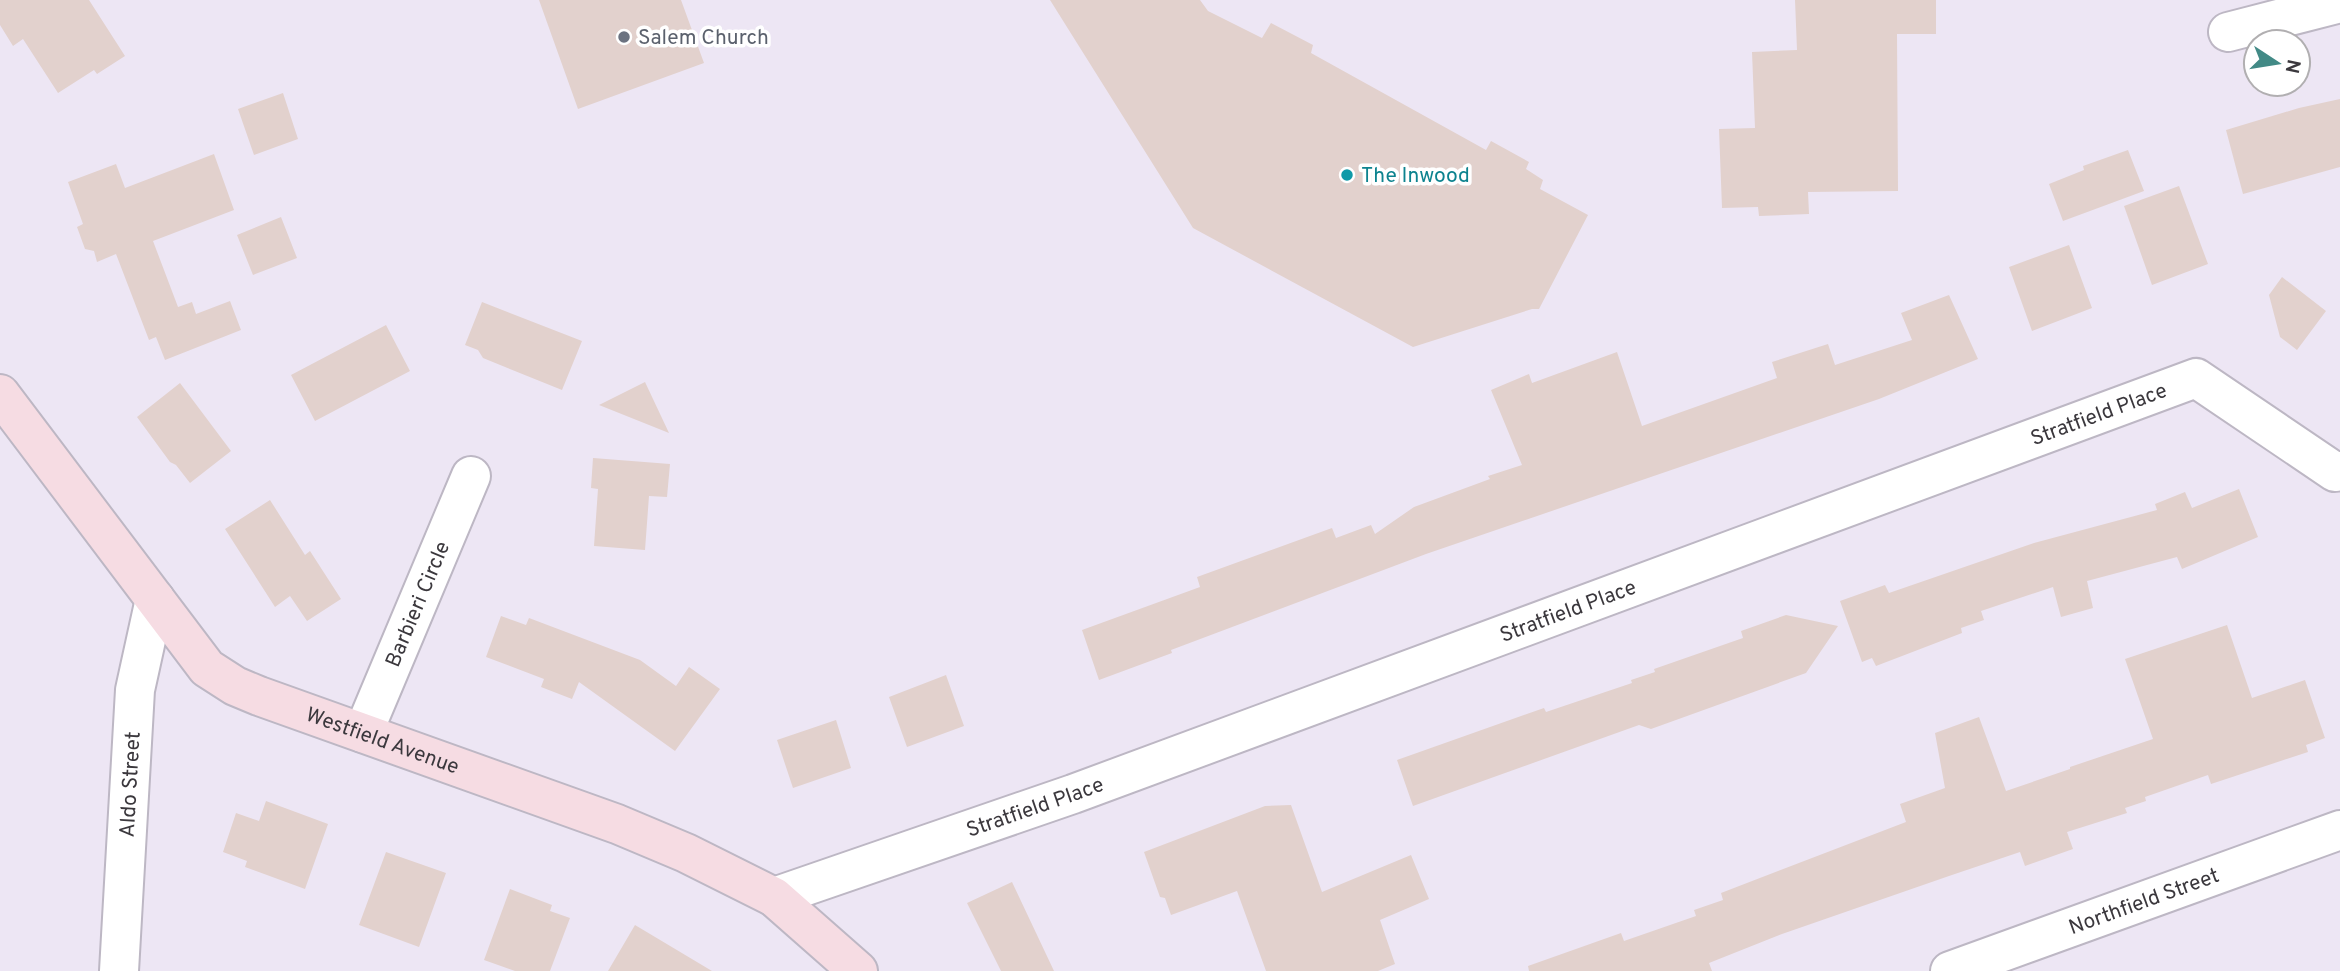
<svg xmlns="http://www.w3.org/2000/svg" width="2340" height="971" font-family="Overpass,sans-serif">
<style>
.building{fill:#e2d1cd}
.lines{fill:none;stroke-linecap:round;stroke-linejoin:round}
.street-casing{stroke:#bdb7c4;stroke-width:42}
.secondary-casing{stroke:#bdb7c4;stroke-width:42}
.street{stroke:#fff;stroke-width:38}
.secondary{stroke:#f6dce3;stroke-width:38}
.worship-dot{fill:#6b7280;stroke:#fff;stroke-width:2.5}
.culture-dot{fill:#0f9aa8;stroke:#fff;stroke-width:2.5}
.labels{text-anchor:middle;stroke-width:7;stroke-linejoin:round;paint-order:stroke}
.worship-label{font-size:21px;fill:#5b616d;stroke:#fff;text-anchor:start}
.culture-label{font-size:21px;fill:#0d838f;stroke:#fff;text-anchor:start}
.street-label{font-size:21px;fill:#3b383d;stroke:#fff}
</style>
<rect width="100%" height="100%" fill="#ede6f4"/>
<path class="building" d="M 0,0 L 89,0 L 125,56 L 97,74 L 94,70 L 58,93 L 23,39 L 13,46 L 0,25 Z
M 539,0 L 681,0 L 704,63 L 578,109 Z
M 1050,0 L 1200,0 L 1208,11 L 1262,38 L 1271,23 L 1313,45 L 1311,53 L 1486,150 L 1491,141 L 1529,162 L 1526,169 L 1543,180 L 1540,189 L 1588,215 L 1539,309 L 1532,309 L 1413,347 L 1193,228 Z
M 1795,0 L 1936,0 L 1936,34 L 1897,34 L 1898,191 L 1808,192 L 1809,214 L 1759,216 L 1758,207 L 1722,208 L 1719,129 L 1755,128 L 1752,52 L 1797,50 Z
M 283,93 L 298,139 L 254,155 L 238,109 Z
M 2340,99 L 2340,167 L 2243,194 L 2226,130 L 2299,108 Z
M 2128,150 L 2144,191 L 2063,221 L 2049,184 L 2084,170 L 2083,166 Z
M 214,154 L 234,210 L 153,241 L 178,307 L 192,302 L 196,314 L 230,301 L 241,330 L 165,360 L 156,337 L 149,340 L 116,254 L 97,262 L 94,251 L 85,249 L 77,227 L 83,224 L 68,182 L 116,164 L 125,188 Z
M 2179,186 L 2208,264 L 2152,285 L 2124,206 Z
M 281,217 L 297,258 L 253,275 L 237,235 Z
M 2069,245 L 2092,308 L 2032,331 L 2009,267 Z
M 2282,277 L 2326,311 L 2297,350 L 2280,337 L 2269,295 Z
M 1949,295 L 1978,359 L 1879,399 L 1426,554 L 1171,650 L 1172,653 L 1099,680 L 1082,630 L 1200,587 L 1197,577 L 1332,528 L 1336,538 L 1371,525 L 1375,534 L 1414,507 L 1490,479 L 1488,476 L 1522,465 L 1491,390 L 1529,374 L 1532,383 L 1617,352 L 1642,426 L 1777,378 L 1772,362 L 1828,344 L 1835,365 L 1912,340 L 1901,313 Z
M 482,302 L 582,341 L 562,390 L 483,358 L 478,350 L 465,345 Z
M 386,325 L 410,371 L 315,421 L 291,375 Z
M 645,382 L 669,433 L 599,405 Z
M 180,383 L 231,451 L 190,483 L 176,465 L 170,462 L 137,417 Z
M 593,458 L 670,464 L 667,497 L 649,496 L 645,550 L 594,546 L 598,489 L 591,488 Z
M 2239,489 L 2258,537 L 2182,569 L 2177,557 L 2087,581 L 2093,608 L 2061,617 L 2053,587 L 1981,611 L 1984,620 L 1961,628 L 1962,633 L 1876,666 L 1872,658 L 1862,662 L 1840,601 L 1885,585 L 1889,593 L 2034,543 L 2157,510 L 2155,504 L 2185,492 L 2192,508 Z
M 270,500 L 305,555 L 310,551 L 341,599 L 307,621 L 290,596 L 275,607 L 225,529 Z
M 1786,615 L 1838,626 L 1806,673 L 1651,729 L 1639,725 L 1413,806 L 1397,760 L 1544,708 L 1546,712 L 1632,683 L 1631,680 L 1655,672 L 1654,669 L 1743,638 L 1741,631 Z
M 501,616 L 526,625 L 529,618 L 640,660 L 676,686 L 689,667 L 720,689 L 675,751 L 579,682 L 572,699 L 541,687 L 544,679 L 486,657 Z
M 2227,625 L 2252,698 L 2305,680 L 2325,738 L 2306,745 L 2308,752 L 2211,784 L 2208,775 L 2145,797 L 2146,801 L 2125,808 L 2127,813 L 2067,832 L 2073,849 L 2025,866 L 2020,852 L 1949,876 L 1782,934 L 1709,963 L 1712,971 L 1529,971 L 1528,966 L 1621,933 L 1624,941 L 1696,916 L 1694,910 L 1723,900 L 1721,893 L 1906,822 L 1900,804 L 1945,788 L 1935,733 L 1979,717 L 2006,791 L 2070,769 L 2070,767 L 2153,739 L 2125,659 Z
M 946,675 L 964,726 L 907,747 L 889,697 Z
M 836,720 L 851,768 L 793,788 L 777,740 Z
M 266,801 L 328,824 L 305,889 L 245,867 L 247,861 L 223,852 L 236,813 L 259,821 Z
M 1291,805 L 1322,892 L 1411,855 L 1429,899 L 1380,920 L 1395,964 L 1378,971 L 1266,971 L 1237,891 L 1171,915 L 1165,898 L 1160,897 L 1144,852 L 1265,806 Z
M 386,852 L 446,873 L 419,947 L 359,925 Z
M 1012,882 L 1054,971 L 1001,971 L 967,903 Z
M 510,889 L 552,905 L 550,911 L 570,918 L 550,971 L 515,971 L 484,960 Z
M 635,925 L 712,971 L 608,971 Z"/>
<g class="lines">
<defs>
<g id="street">
<path d="M 2228,32 L 2340,3"/>
<path id="s1" d="M 363,733 L 471,476"/>
<path id="s2" d="M 774,897 L 1073,794 L 2196,378 L 2335,472 L 2340,471"/>
<path id="s3" d="M 119,971 L 135,690 L 155,599"/>
<path id="s4" d="M 1950,971 L 2340,830"/>
</g>
<g id="secondary">
<path id="s5" d="M 0,394 L 207,668 L 235,686 L 259,696 L 617,824 L 686,853 L 774,897 L 858,971"/>
</g>
</defs>
<use href="#street" class="street-casing"/>
<use href="#secondary" class="secondary-casing"/>
<use href="#street" class="street"/>
<use href="#secondary" class="secondary"/>
</g>
<circle class="worship-dot" cx="624" cy="37" r="7"/>
<circle class="culture-dot" cx="1347" cy="175" r="7"/>
<g class="labels">
<g class="worship-label">
<text x="638" y="44">Salem Church</text>
</g>
<g class="culture-label">
<text x="1361" y="182">The Inwood</text>
</g>
<g class="street-label">
<text dy="7" stroke="none"><textPath href="#s2" startOffset="1410">Stratfield Place</textPath></text>
<text dy="7" stroke="none"><textPath href="#s1" startOffset="140">Barbieri Circle</textPath></text>
<text dy="7" stroke="none"><textPath href="#s2" startOffset="844">Stratfield Place</textPath></text>
<text dy="7" stroke="none"><textPath href="#s5" startOffset="534">Westfield Avenue</textPath></text>
<text dy="7" stroke="none"><textPath href="#s3" startOffset="187">Aldo Street</textPath></text>
<text dy="7" stroke="none"><textPath href="#s2" startOffset="276">Stratfield Place</textPath></text>
<text dy="7" stroke="none"><textPath href="#s4" startOffset="206">Northfield Street</textPath></text>
</g>
</g>
<g transform="translate(2277 63) rotate(102)"><circle r="33" fill="#ffffff" stroke="#b1afb1" stroke-width="2"/>
<path d="M0-5L12 26L0 18L-12 26Z" fill="#428a86"/>
<text y="-10" font-size="19" font-weight="bold" text-anchor="middle" fill="#3b383d">N</text>
</g>
</svg>
